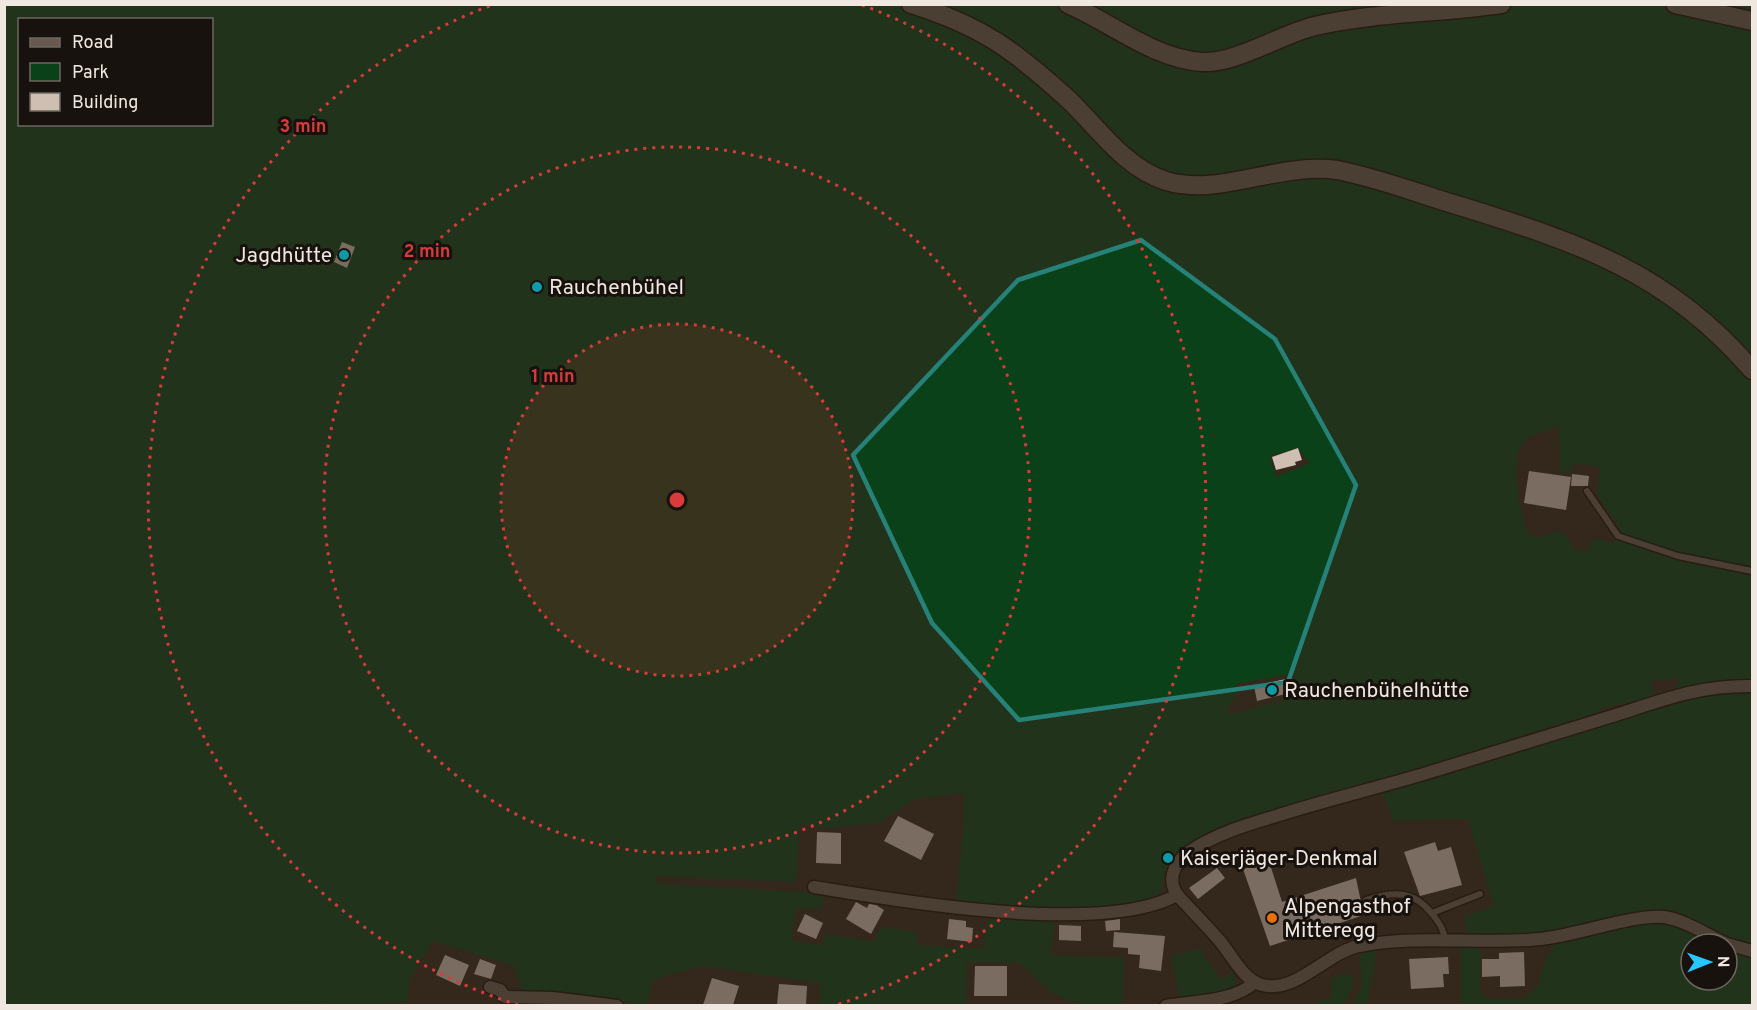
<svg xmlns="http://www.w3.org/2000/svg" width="1757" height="1010" font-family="Overpass,sans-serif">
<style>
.green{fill:#0b4118;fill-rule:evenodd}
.building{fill:#cfbfb2}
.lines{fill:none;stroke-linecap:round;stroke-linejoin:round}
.service-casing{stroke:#1b1007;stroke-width:9}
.minor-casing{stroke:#1b1007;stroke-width:15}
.secondary-casing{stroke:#1b1007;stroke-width:21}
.service{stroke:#67594e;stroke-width:6}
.minor{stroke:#67594e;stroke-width:12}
.secondary{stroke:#67594e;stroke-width:18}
.marked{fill:none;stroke:#268179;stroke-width:4.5;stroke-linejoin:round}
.ring{fill:none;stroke:#d93b3a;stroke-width:3;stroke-dasharray:3 6}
.culture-dot{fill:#0f9aa8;stroke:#17120d;stroke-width:2}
.food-dot{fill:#e8710a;stroke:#17120d;stroke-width:2}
.labels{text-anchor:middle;stroke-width:6;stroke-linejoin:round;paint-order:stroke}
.poi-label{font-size:21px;fill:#f0e7e0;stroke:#17120d;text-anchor:start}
.centre{fill:#d93b3a;stroke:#17120d;stroke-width:3}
.ring-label{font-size:18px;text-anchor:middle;font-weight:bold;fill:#d93b3a;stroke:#17120d;stroke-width:6;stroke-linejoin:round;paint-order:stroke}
</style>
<rect width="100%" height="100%" fill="#34281d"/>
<path class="green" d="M 5,5 L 1752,5 L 1752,685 L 1672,694 L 1680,678 L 1651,681 L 1653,697 L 1603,708 L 1593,717 L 1540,730 L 1425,768 L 1234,823 L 1189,845 L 1168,863 L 1159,897 L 1150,902 L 1081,910 L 1053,911 L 956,901 L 963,830 L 964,793 L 915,799 L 878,823 L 829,828 L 800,824 L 796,882 L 657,876 L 657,884 L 824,893 L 822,909 L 796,908 L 791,940 L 823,945 L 826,934 L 874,942 L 881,927 L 918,932 L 916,945 L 983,949 L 989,914 L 1054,919 L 1051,956 L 1124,957 L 1123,1005 C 1064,1005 1062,1004 1020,963 L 967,962 L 966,1005 L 820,1005 L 820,983 L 701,966 L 653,980 L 647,1005 L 523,993 L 514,966 L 433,941 L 410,978 L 407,1003 L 5,1006 ZM 20,20 L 212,20 L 212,124 L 20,124 ZM 1559,426 L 1560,471 L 1571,473 L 1573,463 L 1600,467 L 1597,494 L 1619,528 L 1612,544 L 1601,539 L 1592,540 L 1589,551 L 1574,550 L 1566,535 L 1558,531 C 1545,534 1535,544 1526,530 C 1521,508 1506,455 1528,438 C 1536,432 1550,430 1559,426 ZM 1298,448 L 1310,463 L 1276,477 L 1270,456 ZM 1294,673 L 1300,695 L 1231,715 L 1228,707 L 1238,695 L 1236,684 Z
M 1738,691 L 1752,692 L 1752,950 L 1749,943 C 1719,941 1687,910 1663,910 C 1632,910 1600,926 1569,931 C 1535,936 1501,934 1467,934 L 1464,916 L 1494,907 L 1468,819 L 1393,821 L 1382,790 L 1614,723 C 1653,705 1695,695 1738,691 Z
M 1659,922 L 1673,925 L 1715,944 L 1691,944 L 1691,980 L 1727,980 L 1727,950 L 1752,958 L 1752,1005 L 1461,1006 L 1461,944 L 1473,943 L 1481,953 L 1480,991 L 1487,999 L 1525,998 L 1538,986 L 1545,959 L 1557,942 L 1642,923 Z
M 1200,948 L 1220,980 L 1234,973 L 1235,985 L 1229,991 L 1180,999 L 1171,956 Z
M 1377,950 L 1367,1005 L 1352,1006 L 1362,985 L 1359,956 L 1367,951 Z
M 1344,974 L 1352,976 C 1355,987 1349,995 1344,1004 L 1311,1005 L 1332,997 L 1331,979 Z"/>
<path class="building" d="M 342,242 L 355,247 L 347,268 L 334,262 Z
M 1298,448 L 1302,460 L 1295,462 L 1296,465 L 1276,470 L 1272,457 Z
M 1529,471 L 1571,477 L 1566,510 L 1524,503 Z
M 1572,474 L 1589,476 L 1588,486 L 1571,486 Z
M 1286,679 L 1290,693 L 1257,701 L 1254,686 Z
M 898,816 L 934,834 L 921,860 L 884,841 Z
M 817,832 L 841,833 L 841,864 L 816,863 Z
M 1435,842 L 1438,851 L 1451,847 L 1462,885 L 1420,896 L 1404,852 Z
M 1259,853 L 1262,863 L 1269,861 L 1282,902 L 1356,878 L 1361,902 L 1367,914 L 1270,946 L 1243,869 L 1251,867 L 1248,857 Z
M 1217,868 L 1225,878 L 1198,899 L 1189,888 Z
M 856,902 L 867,908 L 869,904 L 876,905 L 884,910 L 871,934 L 846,919 Z
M 805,914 L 823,923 L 816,939 L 797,931 Z
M 949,919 L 966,921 L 966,927 L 973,928 L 972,942 L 947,939 Z
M 1120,919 L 1120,930 L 1106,931 L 1105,921 Z
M 1059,925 L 1081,926 L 1081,941 L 1059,940 Z
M 1114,932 L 1165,936 L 1161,971 L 1139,968 L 1140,955 L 1128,954 L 1128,948 L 1113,947 Z
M 1524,952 L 1525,986 L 1500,987 L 1500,976 L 1482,977 L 1482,959 L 1499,959 L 1499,953 Z
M 445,955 L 469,965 L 460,986 L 436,975 Z
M 1448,957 L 1449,974 L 1443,974 L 1444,987 L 1411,989 L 1409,959 Z
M 480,959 L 496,965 L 491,979 L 474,974 Z
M 975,966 L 1007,966 L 1007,996 L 974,996 Z
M 712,978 L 739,986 L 733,1005 L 703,1005 Z
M 779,984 L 807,986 L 806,1005 L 777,1005 Z"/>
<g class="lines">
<defs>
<path id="service" d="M 1587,491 L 1618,536 L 1678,556 L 1752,571
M 1366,900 C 1394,891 1414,890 1433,915 C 1440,924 1444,930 1445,940
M 1432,913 L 1480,894"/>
<path id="minor" d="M 814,887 C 898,901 1104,936 1177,895
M 1727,944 C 1707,935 1685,920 1664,917 C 1633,914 1575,936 1540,939 C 1481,945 1418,934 1359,946 C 1327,952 1297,994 1262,985 C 1242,979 1232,955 1219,940 C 1207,926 1194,913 1181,899 C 1165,883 1173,863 1189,852 C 1215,834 1246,825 1276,816 C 1326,800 1377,788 1427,773 C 1487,755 1546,736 1606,718 C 1658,702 1697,685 1752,686
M 1727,944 L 1752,951
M 490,987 L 500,990 L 505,997 L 553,998 L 617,1006
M 1166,1006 C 1194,1001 1234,1002 1255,982"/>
<path id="secondary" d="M 911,4 C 982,26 1014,50 1069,100 C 1098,128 1125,168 1166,181 C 1219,197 1278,162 1337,170 C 1379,178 1419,194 1460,206 C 1579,243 1668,272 1752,370
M 1068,4 C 1112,23 1152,58 1202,62 C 1236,64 1281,34 1315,26 C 1377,12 1439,13 1501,4
M 1675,4 L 1752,21"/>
</defs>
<use href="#service" class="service-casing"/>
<use href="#minor" class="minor-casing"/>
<use href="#secondary" class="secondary-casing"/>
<use href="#service" class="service"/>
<use href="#minor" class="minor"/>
<use href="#secondary" class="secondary"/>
</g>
<path d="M0 0H1757V1010H0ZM 1141,240 L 1275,339 L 1356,485 L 1288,682 L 1019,720 L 932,623 L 853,455 L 1018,280 Z" fill="#34281d" fill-opacity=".55" fill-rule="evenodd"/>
<path class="marked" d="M 1141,240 L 1275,339 L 1356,485 L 1288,682 L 1019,720 L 932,623 L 853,455 L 1018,280 Z"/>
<circle cx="677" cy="500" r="176" fill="#d93b3a" fill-opacity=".12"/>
<g class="ring">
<circle cx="677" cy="500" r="176"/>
<circle cx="677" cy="500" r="353"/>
<path d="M518 1005A529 529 0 0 1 492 5M862 5A529 529 0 0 1 836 1005"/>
</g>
<g class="culture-dot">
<circle cx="344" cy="255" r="6"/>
<circle cx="537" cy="287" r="6"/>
<circle cx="1272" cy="690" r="6"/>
<circle cx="1168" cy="858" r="6"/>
</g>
<circle class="food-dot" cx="1272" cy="918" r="6"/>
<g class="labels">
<g class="poi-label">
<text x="332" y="262" text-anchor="end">Jagdhütte</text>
<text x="549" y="294">Rauchenbühel</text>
<text x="1284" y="697">Rauchenbühelhütte</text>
<text x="1180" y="865">Kaiserjäger-Denkmal</text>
<text x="1284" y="913">Alpengasthof<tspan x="1284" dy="24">Mitteregg</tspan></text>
</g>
</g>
<circle cx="677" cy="500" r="9" class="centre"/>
<g class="ring-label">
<text x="303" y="132">3 min</text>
<text x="427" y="257">2 min</text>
<text x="553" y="382">1 min</text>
</g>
<rect width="1757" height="1010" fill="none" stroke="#f0e7e0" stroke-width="12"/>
<rect x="18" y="18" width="195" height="108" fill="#17120d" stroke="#6e6761" stroke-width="1.5"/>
<rect x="30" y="38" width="30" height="9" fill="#67594e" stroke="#6e6761" stroke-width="1.5"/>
<text x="72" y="48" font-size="18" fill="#f0e7e0">Road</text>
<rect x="30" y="63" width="30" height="18" fill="#0b4118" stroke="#6e6761" stroke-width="1.5"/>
<text x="72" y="78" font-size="18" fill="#f0e7e0">Park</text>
<rect x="30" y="93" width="30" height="18" fill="#cfbfb2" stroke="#6e6761" stroke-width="1.5"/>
<text x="72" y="108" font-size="18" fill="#f0e7e0">Building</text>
<g transform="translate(1709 962) rotate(89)"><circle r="28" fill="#17120d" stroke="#6e6761" stroke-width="1.5"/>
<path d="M0-4.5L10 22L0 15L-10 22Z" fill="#27c8ff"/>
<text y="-9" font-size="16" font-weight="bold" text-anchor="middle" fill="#f0e7e0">N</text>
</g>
</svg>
